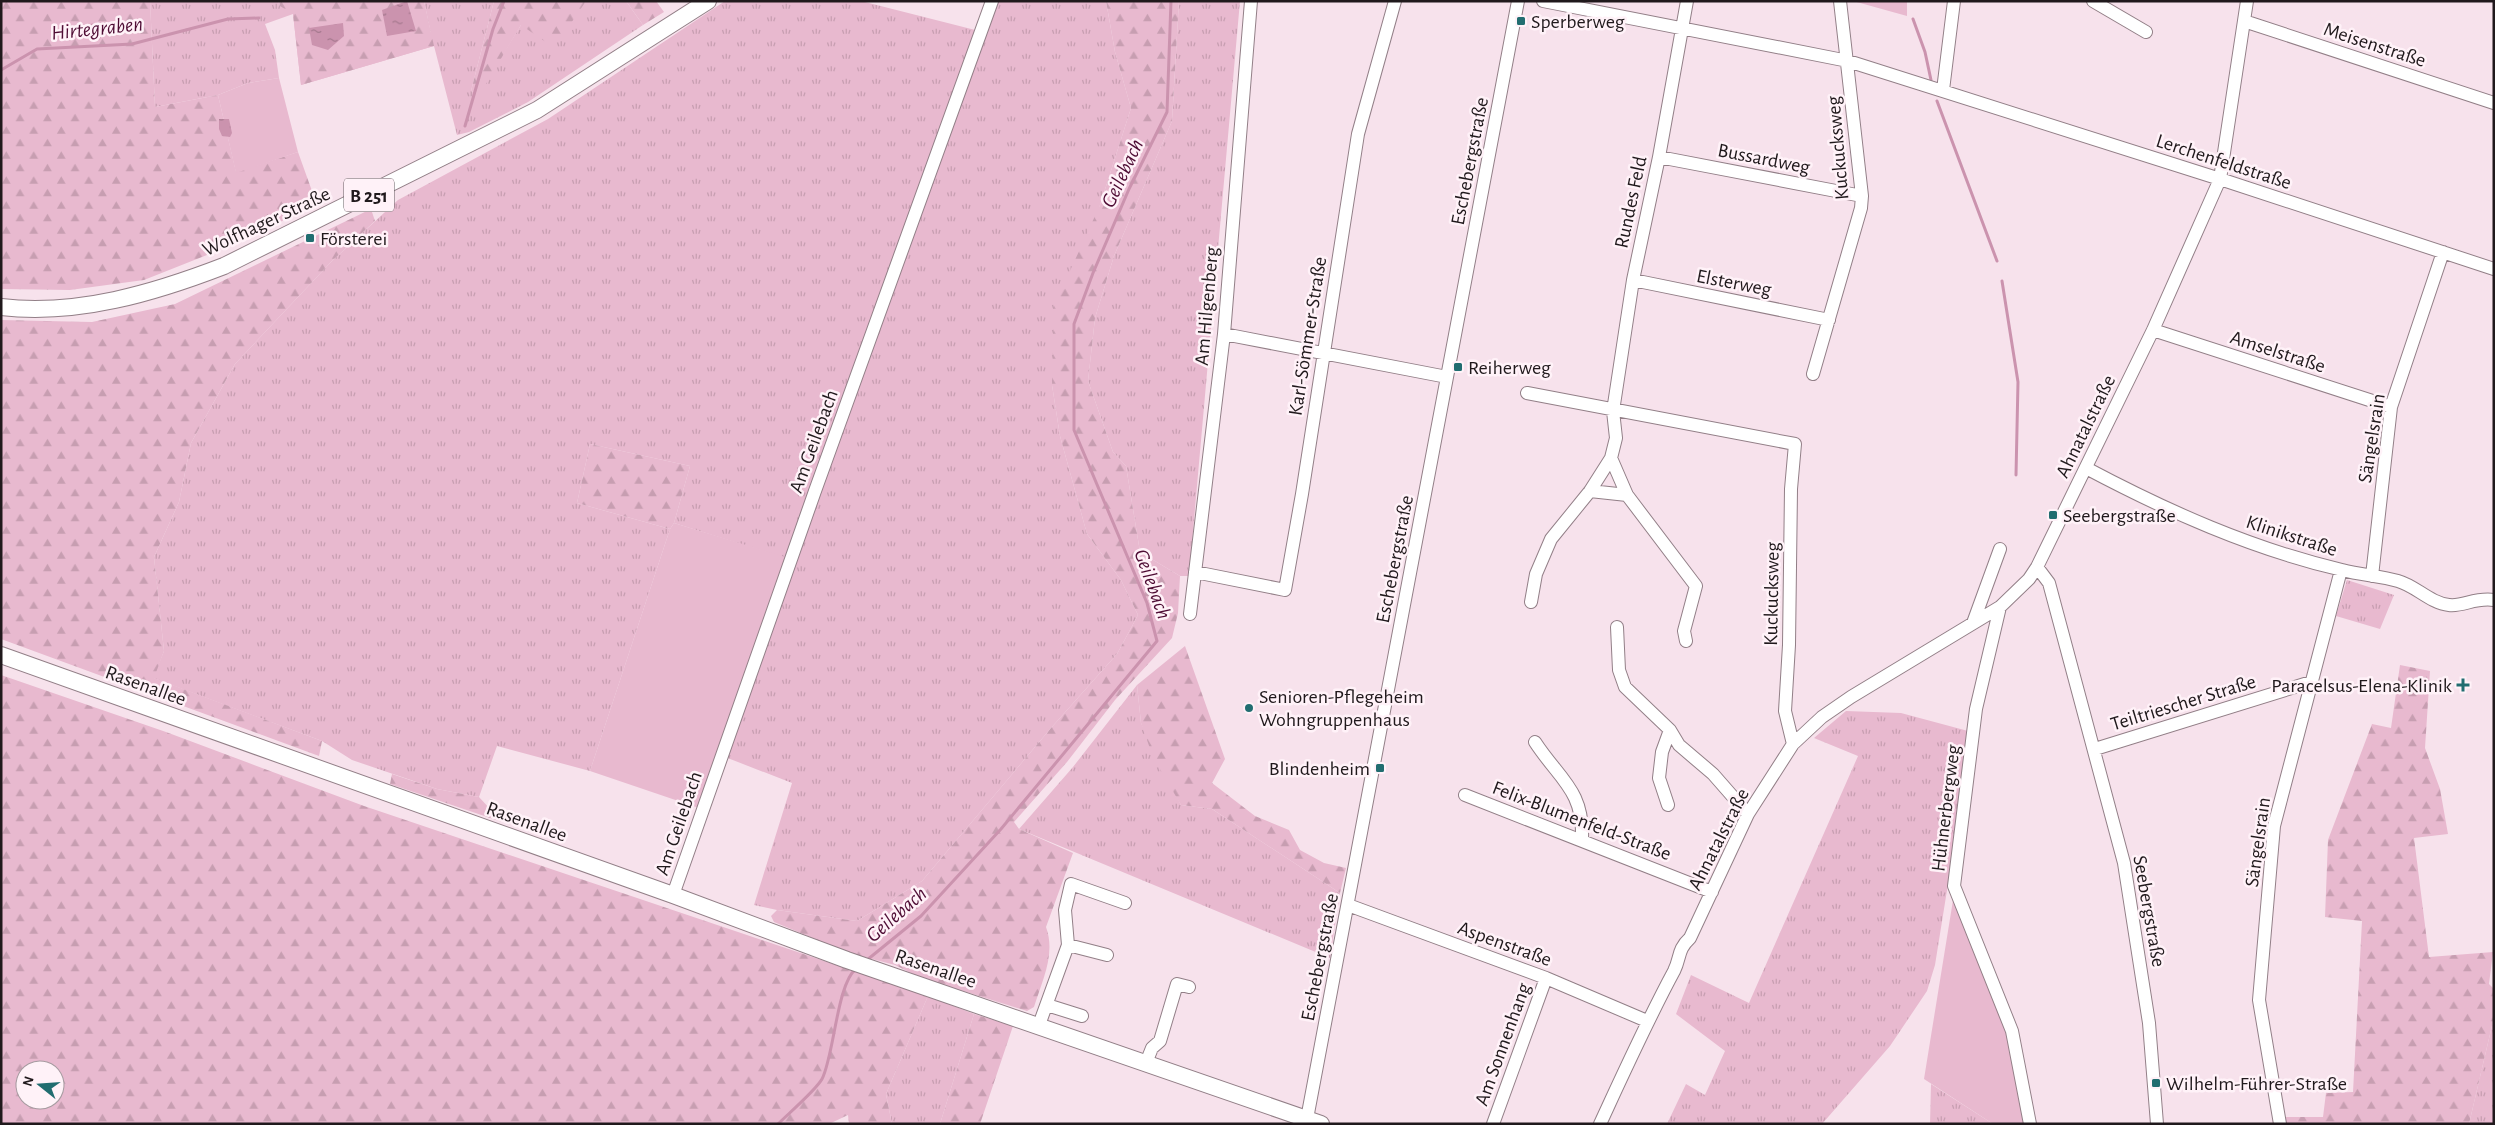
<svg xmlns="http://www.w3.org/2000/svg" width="2495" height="1125" font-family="'Alegreya Sans',sans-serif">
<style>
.grass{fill:url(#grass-tufts)}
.forest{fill:url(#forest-firs);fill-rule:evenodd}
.garden{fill:#e8b9cf}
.water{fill:url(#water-ripples)}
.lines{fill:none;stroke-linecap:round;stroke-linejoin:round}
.stream{stroke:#cb93ae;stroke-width:3}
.minor-casing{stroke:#927f87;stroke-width:14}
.major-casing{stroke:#927f87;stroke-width:18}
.minor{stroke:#fff;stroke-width:12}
.major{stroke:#fff;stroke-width:16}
.poi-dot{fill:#216d70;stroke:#fff2f8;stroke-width:2}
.labels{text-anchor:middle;stroke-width:5;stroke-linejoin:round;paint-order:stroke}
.shield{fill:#fff2f8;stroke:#635a5e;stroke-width:1}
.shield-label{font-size:19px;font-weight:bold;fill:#20191c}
.poi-label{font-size:20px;fill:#20191c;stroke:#fff2f8;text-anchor:start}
.street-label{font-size:20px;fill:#20191c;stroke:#fff2f8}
.water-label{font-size:21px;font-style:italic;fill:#4e0c34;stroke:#fff2f8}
</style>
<defs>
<pattern id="grass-tufts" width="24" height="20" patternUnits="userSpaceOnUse" patternTransform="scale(1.25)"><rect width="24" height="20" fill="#e8b9cf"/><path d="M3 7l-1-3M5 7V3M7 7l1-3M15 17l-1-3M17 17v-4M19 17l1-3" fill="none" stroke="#c79eb1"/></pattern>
<pattern id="forest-firs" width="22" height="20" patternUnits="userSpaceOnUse" patternTransform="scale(1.25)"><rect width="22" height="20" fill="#e8b9cf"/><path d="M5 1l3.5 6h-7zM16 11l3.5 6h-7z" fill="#c79eb1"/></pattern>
<pattern id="water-ripples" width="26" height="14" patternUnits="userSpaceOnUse" patternTransform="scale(1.25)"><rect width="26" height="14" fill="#cb93ae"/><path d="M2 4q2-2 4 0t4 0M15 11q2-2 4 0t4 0" fill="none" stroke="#a4778d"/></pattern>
</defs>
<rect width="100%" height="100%" fill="#f7e2ec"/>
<path class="grass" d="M 150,1 L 278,1 L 280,6 L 431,34 L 424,1 L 494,1 L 471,91 L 479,93 L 521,25 L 585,1 L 626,1 L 643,25 L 528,102 L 469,132 L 457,135 L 434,46 L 301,85 L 293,14 L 265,24 L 275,50 L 279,78 L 248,83 L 218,95 L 155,107 Z
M 725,1 L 861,1 L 987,33 L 998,1 L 1106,1 L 1115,52 L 1131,108 L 1100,205 L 1052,385 L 1060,436 L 1087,534 L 1121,580 L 1138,615 L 1117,654 L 1051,728 L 922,881 L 857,921 L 777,910 L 754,905 L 792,783 L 725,757 L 795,561 L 674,523 L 690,466 L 590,444 L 577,503 L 670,529 L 590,771 L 497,746 L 479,797 L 437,789 L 352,760 L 322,741 L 153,678 L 164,651 L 154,557 L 179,502 L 191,443 L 235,364 L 331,262 L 398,200 L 548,119 Z
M 1179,1 L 1240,1 L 1189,576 L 1180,576 L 1140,552 L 1126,466 L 1113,452 L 1088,381 L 1095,318 L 1114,256 L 1172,121 Z
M 2347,580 L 2394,595 L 2380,629 L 2336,616 Z
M 1137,685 L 1141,723 L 1181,805 L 1212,809 L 1340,893 L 1330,958 L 1019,829 L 1073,767 Z
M 1846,711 L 1901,713 L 1968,731 L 1948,884 L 1935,965 L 1927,991 L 1890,1046 L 1822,1124 L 1667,1124 L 1686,1084 L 1705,1095 L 1725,1051 L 1676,1014 L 1691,975 L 1749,1003 L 1858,756 L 1814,738 Z
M 928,996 L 974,1014 L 940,1124 L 892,1124 L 886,1094 Z
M 2494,1017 L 2494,1124 L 2469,1124 Z
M 1931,1084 L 1993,1124 L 1930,1124 Z"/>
<path class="forest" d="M 1,1 L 150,1 L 155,107 L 218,95 L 236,172 L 298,152 L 317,205 L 212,253 L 144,280 L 70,290 L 1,289 Z
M 278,1 L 424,1 L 434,46 L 301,85 L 293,14 L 280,6 Z
M 494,1 L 586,1 L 563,35 L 550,45 L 521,25 L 480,94 L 471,91 Z
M 626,1 L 656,1 L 664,12 L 643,25 Z
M 1106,1 L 1179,1 L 1172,121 L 1114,256 L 1095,318 L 1088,381 L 1113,452 L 1126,466 L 1140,552 L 1180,576 L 1178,613 L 1172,638 L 1115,700 L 1067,762 L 1014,822 L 1019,829 L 1073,853 L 1046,927 C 1056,954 1042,981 1034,1007 L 1027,1011 L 919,977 L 895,965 L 849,953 L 774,922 L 771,916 L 777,910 L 857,921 L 922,881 L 1051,728 L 1117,654 L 1138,615 L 1121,580 L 1087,534 L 1060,436 L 1052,385 L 1054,306 L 1100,205 L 1131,108 L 1115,52 Z
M 371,209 L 375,221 L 331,262 L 235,364 L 191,443 L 179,502 L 154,557 L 164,651 L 154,678 L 322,741 L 319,756 L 1,639 L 1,320 L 92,322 L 175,304 Z
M 590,444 L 690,466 L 674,523 L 670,529 L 577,503 Z
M 1185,646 L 1225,759 L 1212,783 L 1255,816 L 1289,830 L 1300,850 L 1324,863 L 1346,868 L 1340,893 L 1212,809 L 1181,805 L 1153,757 L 1141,723 L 1137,685 Z
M 2400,665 L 2430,671 L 2425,748 L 2440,789 L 2448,834 L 2414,838 L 2429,957 L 2493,952 L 2489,984 L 2494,989 L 2494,1017 L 2469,1124 L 2285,1124 L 2284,1117 L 2323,1117 L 2326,1093 L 2353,1092 L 2362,921 L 2325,917 L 2328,840 L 2372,724 L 2391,728 Z
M 1,675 L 166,732 L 364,806 L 928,996 L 886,1094 L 892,1124 L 849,1124 L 848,1115 L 829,1124 L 1,1124 ZM 25,1070 L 55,1070 L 55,1100 L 25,1100 Z
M 392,774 L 437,789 L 479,797 L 502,822 L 390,784 Z
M 974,1014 L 1013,1026 L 980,1124 L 940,1124 Z"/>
<path class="garden" d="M 1853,1 L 1907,1 L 1907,16 Z
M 279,78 L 298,152 L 236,173 L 218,95 L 248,83 Z
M 674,523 L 785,557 L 699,808 L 590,771 L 670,529 Z
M 1954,894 L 2012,1038 L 2027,1124 L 1993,1124 L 1924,1079 Z"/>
<path class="water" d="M 407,1 L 416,31 L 387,36 L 382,10 Z
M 107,22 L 108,27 L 99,40 L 83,38 L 89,24 Z
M 343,23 L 344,36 L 328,50 L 312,45 L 309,28 Z
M 219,119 L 229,119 L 232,133 L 230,137 L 222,136 L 219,129 Z"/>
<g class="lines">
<path class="stream" d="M 1913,19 L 1925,52 L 1931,80
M 1,70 L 37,49 L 132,44 L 228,19 L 259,18
M 1937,101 L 1997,261
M 465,126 L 493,29 L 504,1
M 2002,281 L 2018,382 L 2016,475
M 867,960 L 921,916 L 1001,829 L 1157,641 L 1147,603 L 1074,430 L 1074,324 L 1093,273 L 1129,189 L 1167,112 L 1171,1
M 778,1124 C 788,1114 816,1090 822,1079 C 834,1056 837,983 856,969"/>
<defs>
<path id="minor" d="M 1543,1 L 1848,61 L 2220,179 L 2494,269
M 2093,1 L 2146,32
M 2244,21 L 2494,103
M 1943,90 L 1954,1
M 1659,157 L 1862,196
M 1633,280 L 1829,320
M 2153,330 L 2391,407
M 1224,334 L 1447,377
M 1813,374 L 1861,208 L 1862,196 L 1840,1
M 1527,393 L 1795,444 L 1791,489 L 1789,645 L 1785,711 L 1793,744
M 1611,458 L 1627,495 L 1696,586 L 1684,631 L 1686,641
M 2086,468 C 2167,511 2252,549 2342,570 C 2361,575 2380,576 2398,581 C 2416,586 2430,603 2449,605 C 2463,607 2475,597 2494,600
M 1590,491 L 1627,495
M 2037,567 L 2049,583 L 2124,863 L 2149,1023 L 2157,1124
M 1195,572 L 1285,590 L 1302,494 L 1358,134 L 1395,1
M 2372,576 L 2391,407 L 2443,252
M 1531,602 L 1536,574 L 1551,539 L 1590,491 L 1611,458 L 1616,438 L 1613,411 L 1633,280 L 1659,157 L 1687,1
M 2000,607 L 1976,709 L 1954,886 L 2012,1031 L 2030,1124
M 1190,614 L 1224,334 L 1251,1
M 1973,623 L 2000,549
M 1617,627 L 1619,670 L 1625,687 L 1670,730 L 1679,745 L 1713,774 L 1748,814
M 1535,742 C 1559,779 1584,790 1582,839
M 2095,749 L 2311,682
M 1465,795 L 1712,892
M 1668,805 L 1659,778 L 1662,752 L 1670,730
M 673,895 L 815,491 L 992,1
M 1348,905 L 1546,978 L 1647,1021
M 1068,945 L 1107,955
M 1047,1005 L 1082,1016
M 1039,1025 L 1068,945 L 1065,910 L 1071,884 L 1125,903
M 1146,1063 L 1152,1048 L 1160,1041 L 1177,984 L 1189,987
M 1306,1124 L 1518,1
M 1493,1124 L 1546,978
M 1600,1124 C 1624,1072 1647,1021 1674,971 C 1681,957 1677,950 1690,938 L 1748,814 L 1793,744 L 1822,717 L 1851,697 L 2000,607 L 2029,579 L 2037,567 L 2153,330 L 2220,179 L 2247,1
M 2280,1124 L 2259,1000 L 2274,826 L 2341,570"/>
<path id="major" d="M 1,307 C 77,316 154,293 224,266 L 537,110 L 708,1
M 1,655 L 673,895 L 847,960 L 1321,1124"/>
</defs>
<use href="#minor" class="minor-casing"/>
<use href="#major" class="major-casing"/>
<use href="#minor" class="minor"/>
<use href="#major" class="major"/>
</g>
<g class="poi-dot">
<rect x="1516" y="16" width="10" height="10" rx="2.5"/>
<rect x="305" y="233" width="10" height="10" rx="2.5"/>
<rect x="1453" y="362" width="10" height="10" rx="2.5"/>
<rect x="2048" y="510" width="10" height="10" rx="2.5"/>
<path d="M2460.5 677.5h5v5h5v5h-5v5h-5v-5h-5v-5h5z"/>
<circle cx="1249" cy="708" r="5"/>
<rect x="1375" y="763" width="10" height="10" rx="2.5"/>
<rect x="2151" y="1078" width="10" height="10" rx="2.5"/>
</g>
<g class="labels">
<rect class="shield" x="344" y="178.5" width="50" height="33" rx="4"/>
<g class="shield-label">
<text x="369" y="202">B 251</text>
</g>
<g class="poi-label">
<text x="1531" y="28">Sperberweg</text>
<text x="320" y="245">Försterei</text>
<text x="1468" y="374">Reiherweg</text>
<text x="2063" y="522">Seebergstraße</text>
<text x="2452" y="692" text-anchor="end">Paracelsus-Elena-Klinik</text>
<text x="1259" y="703">Senioren-Pflegeheim<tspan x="1259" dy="23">Wohngruppenhaus</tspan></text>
<text x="1370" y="775" text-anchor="end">Blindenheim</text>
<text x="2166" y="1090">Wilhelm-Führer-Straße</text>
</g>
<g class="street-label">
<text transform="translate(2375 44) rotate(18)" y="7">Meisenstraße</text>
<text transform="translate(1837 148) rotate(-95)" y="7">Kuckucksweg</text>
<text transform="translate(1764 158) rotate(11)" y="7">Bussardweg</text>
<text transform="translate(1469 161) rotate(-79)" y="7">Eschebergstraße</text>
<text transform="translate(2224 161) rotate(18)" y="7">Lerchenfeldstraße</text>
<text transform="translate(1630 202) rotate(-78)" y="7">Rundes Feld</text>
<text transform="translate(266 221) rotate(-25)" y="7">Wolfhager Straße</text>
<text transform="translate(1734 282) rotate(11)" y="7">Elsterweg</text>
<text transform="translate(1206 306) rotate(-85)" y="7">Am Hilgenberg</text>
<text transform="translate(1307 336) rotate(-81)" y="7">Karl-Sömmer-Straße</text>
<text transform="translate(2278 351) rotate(18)" y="7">Amselstraße</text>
<text transform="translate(2085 426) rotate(-64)" y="7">Ahnatalstraße</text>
<text transform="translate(2371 438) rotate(-81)" y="7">Sängelsrain</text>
<text transform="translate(813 441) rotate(-70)" y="7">Am Geilebach</text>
<text transform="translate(2292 535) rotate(18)" y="7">Klinikstraße</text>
<text transform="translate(1394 559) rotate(-79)" y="7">Eschebergstraße</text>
<text transform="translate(1771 594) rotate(-89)" y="7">Kuckucksweg</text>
<text transform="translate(146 685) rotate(20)" y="7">Rasenallee</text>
<text transform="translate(2183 702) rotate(-17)" y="7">Teiltriescher Straße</text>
<text transform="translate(1945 808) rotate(-83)" y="7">Hühnerbergweg</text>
<text transform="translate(1582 820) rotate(21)" y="7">Felix-Blumenfeld-Straße</text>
<text transform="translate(527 821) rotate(20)" y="7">Rasenallee</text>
<text transform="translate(678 823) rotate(-71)" y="7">Am Geilebach</text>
<text transform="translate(1718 839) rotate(-63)" y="7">Ahnatalstraße</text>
<text transform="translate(2257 842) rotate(-82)" y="7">Sängelsrain</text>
<text transform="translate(2150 911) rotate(80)" y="7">Seebergstraße</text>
<text transform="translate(1505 943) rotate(20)" y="7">Aspenstraße</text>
<text transform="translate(1319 957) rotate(-79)" y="7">Eschebergstraße</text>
<text transform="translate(936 968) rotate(19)" y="7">Rasenallee</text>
<text transform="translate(1502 1044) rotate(-70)" y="7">Am Sonnenhang</text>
</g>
<g class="water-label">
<text transform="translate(97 28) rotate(-6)" y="7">Hirtegraben</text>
<text transform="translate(1122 173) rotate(-65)" y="7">Geilebach</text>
<text transform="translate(1153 584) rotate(70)" y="7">Geilebach</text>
<text transform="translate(896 914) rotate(-41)" y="7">Geilebach</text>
</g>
</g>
<rect width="2495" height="1125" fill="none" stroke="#20191c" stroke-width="5"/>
<g transform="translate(40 1085) rotate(287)"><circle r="24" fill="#fff2f8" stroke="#a69ba0"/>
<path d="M0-4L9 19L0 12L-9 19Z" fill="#216d70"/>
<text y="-8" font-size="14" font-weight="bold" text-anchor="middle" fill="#20191c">N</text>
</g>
</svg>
